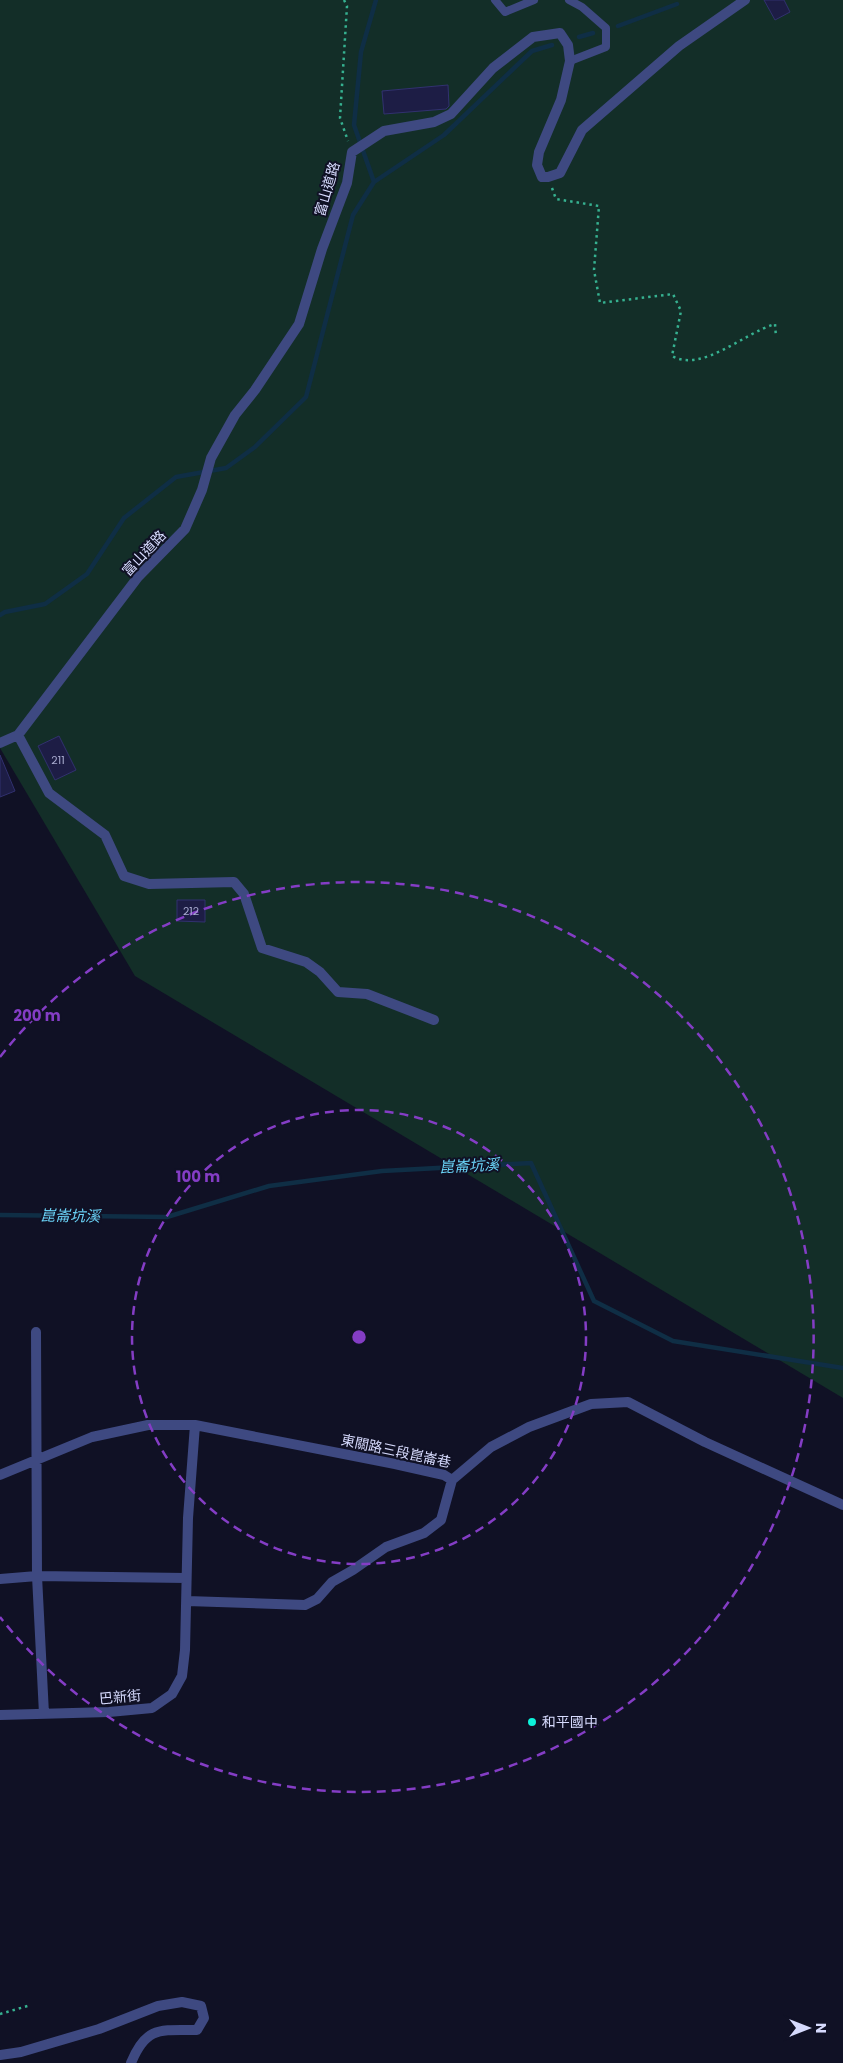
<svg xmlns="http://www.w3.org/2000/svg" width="843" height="2063" font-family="Poppins,'Noto Sans TC',sans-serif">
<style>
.green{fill:#132e28}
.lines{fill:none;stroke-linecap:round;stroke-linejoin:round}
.stream{stroke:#0f2e45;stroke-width:4.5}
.building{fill:#1d1d45;stroke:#31316f}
.path{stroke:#36b190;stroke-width:2.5;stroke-dasharray:2.5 4;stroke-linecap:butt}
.service{stroke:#3e4981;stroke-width:8}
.minor{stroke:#3e4981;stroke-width:10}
.ring{fill:none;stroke:#843dc5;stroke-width:2.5;stroke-dasharray:9 6}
.poi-dot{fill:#0df2da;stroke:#101125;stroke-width:2}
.labels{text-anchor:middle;stroke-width:4;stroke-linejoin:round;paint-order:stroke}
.number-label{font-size:11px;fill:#a8abcf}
.street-label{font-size:14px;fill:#d6dafd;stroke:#101125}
.poi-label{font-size:14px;fill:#d6dafd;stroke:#101125;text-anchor:start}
.water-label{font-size:15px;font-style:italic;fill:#6ad3f7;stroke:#101125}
.centre{fill:#843dc5;stroke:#101125;stroke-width:2.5}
.ring-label{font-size:15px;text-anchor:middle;font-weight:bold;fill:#843dc5;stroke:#101125;stroke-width:4;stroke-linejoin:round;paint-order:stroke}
</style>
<rect width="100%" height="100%" fill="#101125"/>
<path class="green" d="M 0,0 L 843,0 L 843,1398 L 135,976 L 0,748 Z"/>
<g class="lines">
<path class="stream" d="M 618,26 L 677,4
M 579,37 L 593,33
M 374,182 L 354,125 L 361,52 L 376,0
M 0,615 L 5,612 L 45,604 L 87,574 L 124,518 L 176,477 L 226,468 L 255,447 L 306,397 L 353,215 L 374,182 L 444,135 L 532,51 L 552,45
M 0,1215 L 167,1217 L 269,1186 L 382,1171 L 531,1163 L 594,1301 L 673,1341 L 843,1368"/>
</g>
<path class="building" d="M 764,0 L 784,0 L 790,12 L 775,20 Z
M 448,85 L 449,106 L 446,109 L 384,114 L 382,91 Z
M 59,736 L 76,770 L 55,780 L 38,746 Z
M 0,755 L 15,791 L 0,797 Z
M 177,900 L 205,900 L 205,922 L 177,921 Z"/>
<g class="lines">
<path class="path" d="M 344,0 L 347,6 L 340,118 L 348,141
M 552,188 L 556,199 L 599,206 L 594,270 L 600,303 L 673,294 L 681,311 L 672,356 C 702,373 744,333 775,324 L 776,337
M 0,2014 L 31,2005"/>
<path class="service" d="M 495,0 L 505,12 L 534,0
M 569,0 L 582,7 L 606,28 L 606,47 L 570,61"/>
<path class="minor" d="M 18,735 L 49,793 L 105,835 L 124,876 L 149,884 L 234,882 L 244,894 L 262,948 L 306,962 L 320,972 L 338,992 L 367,994 L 434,1020
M 0,743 L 18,735 L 138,577 L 185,529 L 202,490 L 211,458 L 235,415 L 255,390 L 299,324 L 322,249 L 347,183 L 352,152 L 384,131 L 434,122 L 451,114 L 493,68 L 533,37 L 560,33 L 568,45 L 570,61 L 561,100 L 539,152 L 537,165 L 542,177 L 548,177 L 560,173 L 582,130 L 679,46 L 745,0
M 36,1332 L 37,1576 L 44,1714
M 0,1475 L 92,1437 L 148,1425 L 195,1425 L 395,1464 L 444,1475 L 452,1480
M 452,1480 L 491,1447 L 529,1427 L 591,1404 L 628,1402 L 705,1442 L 843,1505
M 0,1579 L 37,1576 L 186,1578
M 187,1601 L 305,1605 L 317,1599 L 332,1582 L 353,1570 L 386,1547 L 424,1533 L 441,1520 L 452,1480
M 0,1715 L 109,1712 L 152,1708 L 172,1694 L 182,1676 L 185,1650 L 188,1518 L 195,1425
M 0,2055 L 21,2052 L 99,2029 L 158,2006 L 182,2002 L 201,2006 L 204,2018 L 197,2030 C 160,2030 146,2026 131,2063"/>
</g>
<g class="ring">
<circle cx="359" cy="1337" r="227"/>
<path d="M0 1057A455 455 0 1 1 0 1617"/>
</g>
<circle class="poi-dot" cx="532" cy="1722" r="5"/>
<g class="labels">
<g class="number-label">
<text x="58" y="764">211</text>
<text x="191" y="915">212</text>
</g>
<g class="street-label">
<text transform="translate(327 189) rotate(-74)" y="5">富山道路</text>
<text transform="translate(144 553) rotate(-47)" y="5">富山道路</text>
<text transform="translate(396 1451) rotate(12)" y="5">東關路三段崑崙巷</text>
<text transform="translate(120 1697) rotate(-5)" y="5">巴新街</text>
</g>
<g class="poi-label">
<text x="542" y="1727">和平國中</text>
</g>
<g class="water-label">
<text transform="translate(469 1166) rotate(-3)" y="5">崑崙坑溪</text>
<text transform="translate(70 1216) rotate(1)" y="5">崑崙坑溪</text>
</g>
</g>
<circle cx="359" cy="1337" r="8" class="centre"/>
<g class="ring-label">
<text x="37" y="1021">200 m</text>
<text x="198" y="1182">100 m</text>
</g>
<g transform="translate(808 2028) rotate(90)" stroke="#101125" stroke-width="4" paint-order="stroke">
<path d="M0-4L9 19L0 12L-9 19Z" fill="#d6dafd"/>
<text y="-8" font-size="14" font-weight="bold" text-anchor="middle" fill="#d6dafd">N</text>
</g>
</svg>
